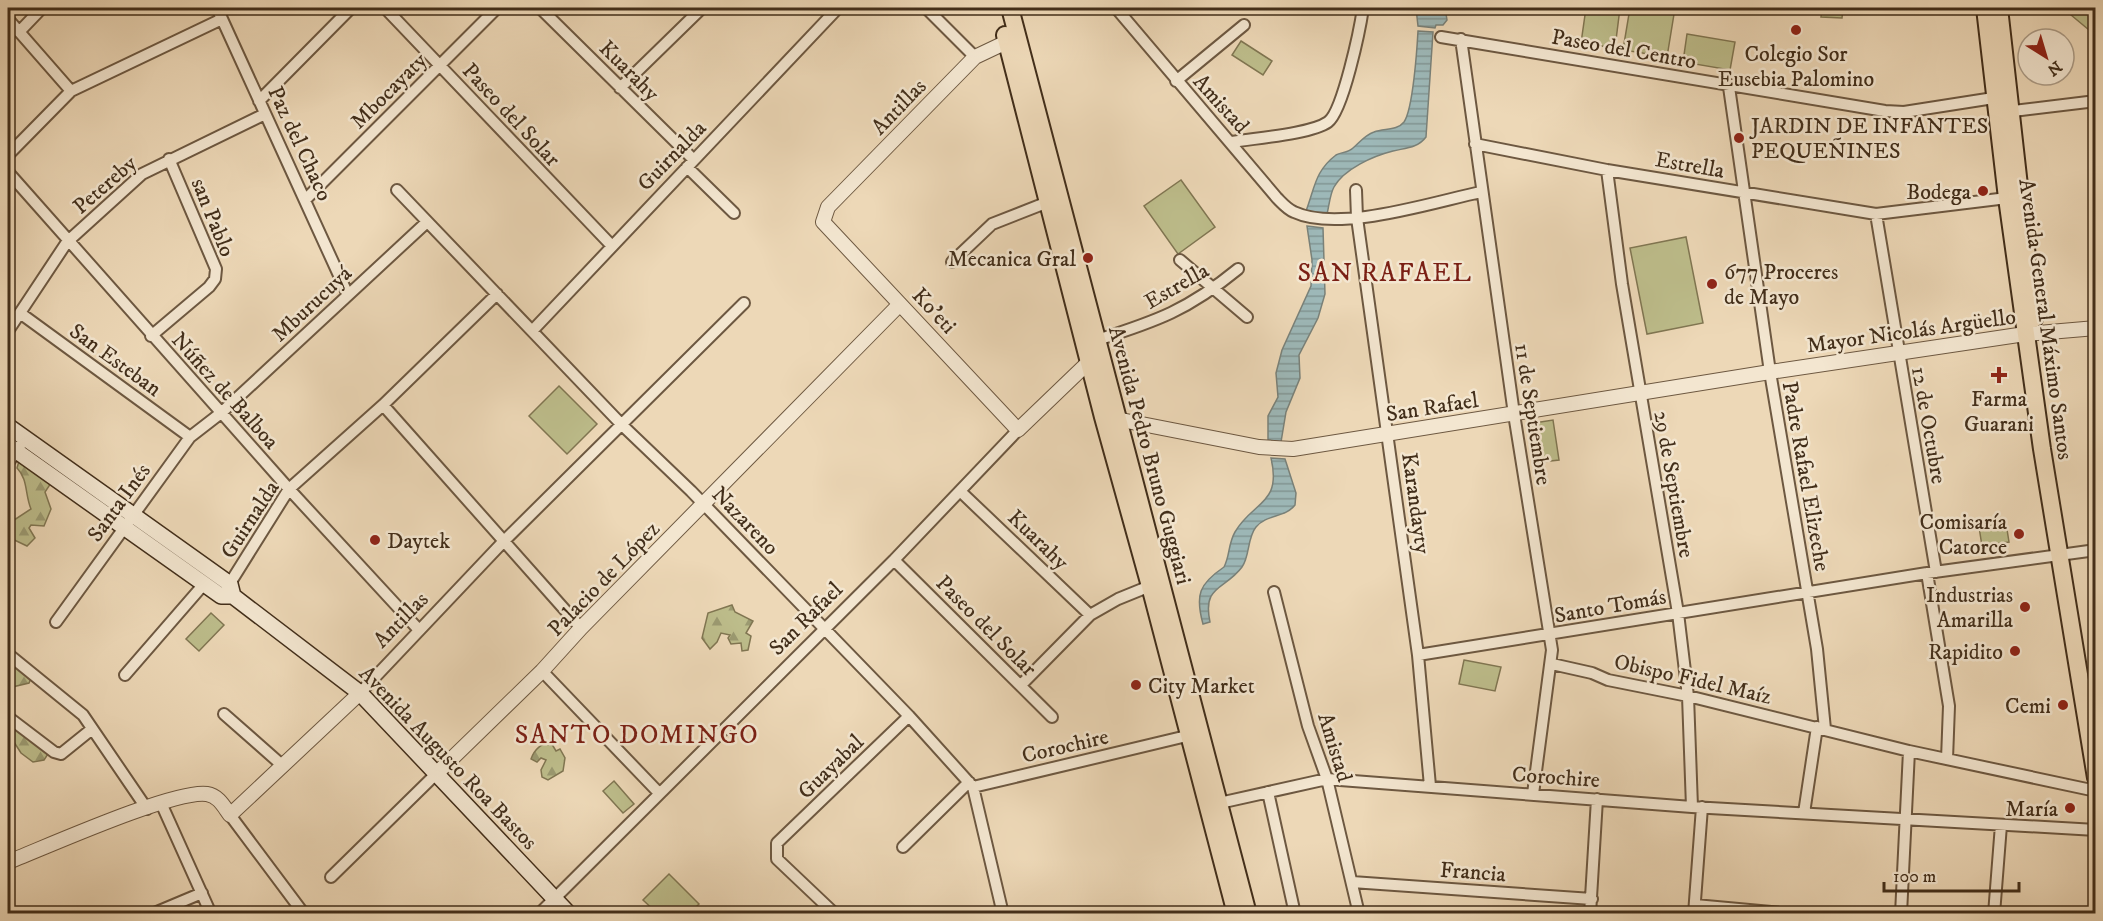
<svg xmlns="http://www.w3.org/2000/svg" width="2103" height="921" font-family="'IM FELL DW Pica',serif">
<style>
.forest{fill:url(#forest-firs);stroke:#807652;stroke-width:1.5}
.pitch{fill:#bdbd8b;stroke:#807652;stroke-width:1.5}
.water{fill:url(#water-rules);stroke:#798179;stroke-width:1.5}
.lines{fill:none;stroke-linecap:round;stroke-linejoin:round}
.minor-casing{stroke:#6d5841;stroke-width:14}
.tertiary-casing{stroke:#6d5841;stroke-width:16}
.secondary-casing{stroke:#422e1a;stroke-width:18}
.primary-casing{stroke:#422e1a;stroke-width:20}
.minor{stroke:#f3e6d0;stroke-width:10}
.tertiary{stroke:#f3e6d0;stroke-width:14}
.secondary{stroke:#f3e6d0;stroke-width:15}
.primary{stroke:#edd8b7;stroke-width:16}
.poi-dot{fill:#8f2418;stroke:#f3e6d0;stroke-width:2}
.labels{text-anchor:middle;stroke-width:5;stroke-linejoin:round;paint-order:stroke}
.street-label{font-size:22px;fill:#422e1a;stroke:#f3e6d0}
.poi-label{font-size:22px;fill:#422e1a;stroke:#f3e6d0;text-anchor:end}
.quarter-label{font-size:26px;letter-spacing:1.5px;fill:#7a1f14;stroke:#f3e6d0}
</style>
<defs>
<pattern id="forest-firs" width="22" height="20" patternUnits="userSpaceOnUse" patternTransform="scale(1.5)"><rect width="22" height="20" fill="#bdbd8b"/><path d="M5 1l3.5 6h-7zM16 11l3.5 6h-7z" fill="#9b9a71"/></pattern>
<pattern id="water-rules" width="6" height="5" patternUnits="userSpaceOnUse" patternTransform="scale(1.5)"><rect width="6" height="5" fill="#9db8b8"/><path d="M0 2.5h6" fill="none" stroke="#829695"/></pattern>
</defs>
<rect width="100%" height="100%" fill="#edd8b7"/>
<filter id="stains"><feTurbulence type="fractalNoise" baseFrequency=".00333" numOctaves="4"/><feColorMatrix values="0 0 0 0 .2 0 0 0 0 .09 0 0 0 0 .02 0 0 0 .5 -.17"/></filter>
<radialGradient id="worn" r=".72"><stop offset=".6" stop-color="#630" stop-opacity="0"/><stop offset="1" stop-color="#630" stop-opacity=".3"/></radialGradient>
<path class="forest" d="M 19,461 L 51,483 L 45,492 L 51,509 L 44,526 L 31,525 L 29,528 L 35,538 L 27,546 L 8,537 L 8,524 L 31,509 C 25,495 28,479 17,468 Z
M 732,605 L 735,612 L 753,621 L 746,633 L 751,636 L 748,650 L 742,651 L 741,643 L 731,644 L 728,638 L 730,635 L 721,633 L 717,642 L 710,649 L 702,638 L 708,613 Z
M 8,658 L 32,676 L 29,683 L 8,688 Z
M 16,727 L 48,754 L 44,760 L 33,762 L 21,753 L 10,736 Z
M 550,741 L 556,751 L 560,749 L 565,758 L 563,771 L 548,780 L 542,777 L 541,770 L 546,760 L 541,758 L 537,762 L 531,759 C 535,748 541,745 550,741 Z"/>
<path class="pitch" d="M 1586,8 L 1620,8 L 1615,48 L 1581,43 Z
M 1630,8 L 1675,8 L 1667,57 L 1623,50 Z
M 1822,8 L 1843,8 L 1842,18 L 1821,17 Z
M 2077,8 L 2095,8 L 2095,35 L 2071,15 Z
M 1687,34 L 1735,42 L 1730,70 L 1683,62 Z
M 1241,41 L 1272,61 L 1263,75 L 1232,55 Z
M 1181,180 L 1215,227 L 1178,254 L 1144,206 Z
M 1686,237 L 1703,323 L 1647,334 L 1630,248 Z
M 559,386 L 597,424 L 567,454 L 529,416 Z
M 1553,420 L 1559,460 L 1533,463 L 1528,424 Z
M 2006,523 L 2009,542 L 1982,546 L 1979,527 Z
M 211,613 L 224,625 L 199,651 L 186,639 Z
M 1464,660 L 1501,667 L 1495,691 L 1459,684 Z
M 614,781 L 634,804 L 623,813 L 603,791 Z
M 669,874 L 699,904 L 690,913 L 657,913 L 643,900 Z"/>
<path class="water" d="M 1416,8 L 1445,8 L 1447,20 L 1443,25 L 1436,25 L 1435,28 L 1418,26 Z
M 1418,31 L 1433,32 L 1426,137 C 1418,148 1405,148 1393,151 C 1373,156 1344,169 1334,187 C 1330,194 1329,206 1327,214 L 1306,211 C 1315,187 1315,171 1336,155 C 1341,152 1348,153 1353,148 C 1360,142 1365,135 1374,132 C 1384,128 1397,131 1404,122 C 1413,109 1417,49 1418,31 Z
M 1307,226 L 1323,228 L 1325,294 L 1318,318 L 1299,355 L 1300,378 L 1286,412 L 1281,442 L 1268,440 L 1268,416 L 1278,397 L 1276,373 L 1282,350 L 1311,286 L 1312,260 Z
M 1271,458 L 1285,459 L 1296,493 L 1295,505 C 1285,518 1267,514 1256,527 C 1247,538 1250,556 1242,567 C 1225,590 1202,585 1210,622 L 1203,624 C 1195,595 1199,584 1224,567 C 1230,556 1228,544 1235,532 C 1253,501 1282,505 1271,458 Z"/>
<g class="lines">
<defs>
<path id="minor" d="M 217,8 L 348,295
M 385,8 L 612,246
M 540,8 L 694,160
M 926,8 L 975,57
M 1116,8 L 1277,198 C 1282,203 1287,209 1294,212 C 1339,233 1433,202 1481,192
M 8,19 L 71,91
M 19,32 L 42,8
M 1441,37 L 1885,111 L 1904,112 L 2000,97
M 1461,39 L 1514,414 L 1552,650 L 1533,794
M 1176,81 L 1244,25
M 1729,87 L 1770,372 L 1817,649 L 1825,729
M 620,88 L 702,8
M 259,101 L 351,8
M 2005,112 L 2096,101
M 1232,142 C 1255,138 1311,134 1328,122 C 1343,111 1360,29 1363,8
M 1475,144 L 1607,170 L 1876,214 L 2007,198
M 8,155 L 71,91 L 222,19
M 687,167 L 734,213
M 1607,170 L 1622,284 L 1678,613 L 1688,696 L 1692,807
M 8,172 L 289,489 L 419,630
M 397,190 L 622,425 L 691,491 L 909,716 L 973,787 L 1003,914
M 1356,190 L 1357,218 L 1418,655 L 1430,786
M 306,199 L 497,8
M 1876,214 L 1936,572
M 1180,260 L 1247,317
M 952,262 L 992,224 L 1048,202
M 20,313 L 190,437
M 533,330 L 838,8
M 8,331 L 67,242 L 142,174 L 265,114
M 151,336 L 209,287 L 215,279 L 216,269 L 169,159
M 1097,340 C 1157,321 1188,310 1238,269
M 383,405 L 581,628
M 8,463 L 20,446
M 961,492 L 1090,615
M 894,560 L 1052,717
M 1927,573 L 1949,706 L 1947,759
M 227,588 L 289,489 L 383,405 L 497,294
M 1274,592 L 1308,726 L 1327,779 L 1359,914
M 56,622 L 190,437 L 221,413 L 427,222
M 8,654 L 83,715 L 147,809
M 1418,655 L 1927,573 L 2096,550
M 1552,664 L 1592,673 L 1608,680 L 1688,696 L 1909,751 L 2096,791
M 542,671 L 659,793
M 125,675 L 204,584
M 1021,685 L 1090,615 L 1118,599 L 1150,586
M 360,693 L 503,542 L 744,303
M 224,714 L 283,766
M 8,717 L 54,752 L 61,754 L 92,729
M 973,787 L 1195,734
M 1268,792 L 1295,914
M 161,803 L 211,914
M 1215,804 L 1327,779 L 1692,807 L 2096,830
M 1804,813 L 1817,727
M 230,815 L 304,914
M 903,847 L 969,782
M 331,877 L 436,774
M 1352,882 L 1592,899
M 1695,905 L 1792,914
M 152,914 L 202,893
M 539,914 L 894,560 L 1018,430
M 835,914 L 777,859 L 777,843 L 909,716
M 1590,914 L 1597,799
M 1694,914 L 1702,807
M 1901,914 L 1909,751
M 1994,914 L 2001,825"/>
<path id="tertiary" d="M 1015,38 L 975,57 L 828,207 L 823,222 L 1018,430 L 1095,356
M 1111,418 L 1259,447 L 1293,449 L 1770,372 L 2025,334 L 2096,328
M 436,774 L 542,671 L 581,628 L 900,304
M 8,862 C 44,848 175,789 207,794 C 219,796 224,807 230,815 L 360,693"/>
<path id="secondary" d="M 8,426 L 230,584 L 233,596
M 8,445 L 221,596 L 233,596 L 360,693 L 569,914"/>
<path id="primary" d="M 1010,8 L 1248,914
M 1985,8 L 2007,198 L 2042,449 L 2096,778
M 1999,8 L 2034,319
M 1005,35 L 1103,417 L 1150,586 L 1236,914"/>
</defs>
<use href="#minor" class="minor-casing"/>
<use href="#tertiary" class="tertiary-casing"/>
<use href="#secondary" class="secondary-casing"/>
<use href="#primary" class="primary-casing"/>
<use href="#minor" class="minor"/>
<use href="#tertiary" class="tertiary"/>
<use href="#secondary" class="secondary"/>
<use href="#primary" class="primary"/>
</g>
<g class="poi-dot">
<circle cx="1796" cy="30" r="6"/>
<circle cx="1739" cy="138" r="6"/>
<circle cx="1983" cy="191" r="6"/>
<circle cx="1088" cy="258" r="6"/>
<circle cx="1712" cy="284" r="6"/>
<path d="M1996 366h6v6h6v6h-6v6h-6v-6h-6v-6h6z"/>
<circle cx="2019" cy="534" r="6"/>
<circle cx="375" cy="540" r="6"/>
<circle cx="2025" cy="607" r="6"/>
<circle cx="2015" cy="651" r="6"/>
<circle cx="1136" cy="685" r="6"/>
<circle cx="2063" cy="705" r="6"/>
<circle cx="2070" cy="808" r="6"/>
</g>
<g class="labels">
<g class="street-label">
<text transform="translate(1624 48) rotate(10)" y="8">Paseo del Centro</text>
<text transform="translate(630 70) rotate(45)" y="8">Kuarahy</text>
<text transform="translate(388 90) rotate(-45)" y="8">Mbocayaty</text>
<text transform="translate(1222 103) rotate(48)" y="8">Amistad</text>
<text transform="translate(898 106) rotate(-46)" y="8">Antillas</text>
<text transform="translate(512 114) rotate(47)" y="8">Paseo del Solar</text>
<text transform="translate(301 143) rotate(65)" y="8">Paz del Chaco</text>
<text transform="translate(671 155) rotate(-46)" y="8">Guirnalda</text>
<text transform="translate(1690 164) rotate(10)" y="8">Estrella</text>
<text transform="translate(104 184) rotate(-41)" y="8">Petereby</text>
<text transform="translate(214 217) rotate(68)" y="8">san Pablo</text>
<text transform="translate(1176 285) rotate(-30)" y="8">Estrella</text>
<text transform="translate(311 303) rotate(-43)" y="8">Mburucuyá</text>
<text transform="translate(935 310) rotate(47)" y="8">Ko'eti</text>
<text transform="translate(2047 319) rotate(82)" y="8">Avenida General Máximo Santos</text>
<text transform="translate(1911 330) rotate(-8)" y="8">Mayor Nicolás Argüello</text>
<text transform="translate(116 359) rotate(36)" y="8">San Esteban</text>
<text transform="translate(226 390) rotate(48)" y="8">Núñez de Balboa</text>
<text transform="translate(1432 406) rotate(-9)" y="8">San Rafael</text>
<text transform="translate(1534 414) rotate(81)" y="8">11 de Septiembre</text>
<text transform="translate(1930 425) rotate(80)" y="8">12 de Octubre</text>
<text transform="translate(1151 455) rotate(75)" y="8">Avenida Pedro Bruno Guggiari</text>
<text transform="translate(1807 476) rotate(80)" y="8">Padre Rafael Elizeche</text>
<text transform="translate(1675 484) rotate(80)" y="8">29 de Septiembre</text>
<text transform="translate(118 502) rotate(-54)" y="8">Santa Inés</text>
<text transform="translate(1417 503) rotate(82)" y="8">Karandayty</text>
<text transform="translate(249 519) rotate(-57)" y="8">Guirnalda</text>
<text transform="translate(746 520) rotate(46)" y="8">Nazareno</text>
<text transform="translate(1039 539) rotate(44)" y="8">Kuarahy</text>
<text transform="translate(603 578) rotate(-46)" y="8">Palacio de López</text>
<text transform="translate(1610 605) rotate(-10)" y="8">Santo Tomás</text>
<text transform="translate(805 618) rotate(-45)" y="8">San Rafael</text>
<text transform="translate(400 619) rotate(-46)" y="8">Antillas</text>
<text transform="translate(987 625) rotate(45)" y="8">Paseo del Solar</text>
<text transform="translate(1693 678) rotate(13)" y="8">Obispo Fidel Maíz</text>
<text transform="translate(1065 745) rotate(-13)" y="8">Corochire</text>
<text transform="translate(1336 747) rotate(73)" y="8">Amistad</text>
<text transform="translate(449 757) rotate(46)" y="8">Avenida Augusto Roa Bastos</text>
<text transform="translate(830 766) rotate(-44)" y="8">Guayabal</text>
<text transform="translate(1556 776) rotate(4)" y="8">Corochire</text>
<text transform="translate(1473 871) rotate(4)" y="8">Francia</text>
</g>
<g class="poi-label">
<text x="1796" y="61" text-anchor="middle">Colegio Sor<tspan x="1796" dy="25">Eusebia Palomino</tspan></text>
<text x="1751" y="133" text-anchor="start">JARDIN DE INFANTES<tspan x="1751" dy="25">PEQUEÑINES</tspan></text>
<text x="1971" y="199">Bodega</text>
<text x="1076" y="266">Mecanica Gral</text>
<text x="1724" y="279" text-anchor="start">677 Proceres<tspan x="1724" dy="25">de Mayo</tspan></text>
<text x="1999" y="406" text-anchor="middle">Farma<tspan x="1999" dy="25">Guarani</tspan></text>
<text x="2007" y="529">Comisaría<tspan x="2007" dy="25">Catorce</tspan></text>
<text x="387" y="548" text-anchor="start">Daytek</text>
<text x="2013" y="602">Industrias<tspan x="2013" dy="25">Amarilla</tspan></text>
<text x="2003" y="659">Rapidito</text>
<text x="1148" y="693" text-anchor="start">City Market</text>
<text x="2051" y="713">Cemi</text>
<text x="2058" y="816">María</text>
</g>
<g class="quarter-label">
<text x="1385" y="281">SAN RAFAEL</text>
<text x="637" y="743">SANTO DOMINGO</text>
</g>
</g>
<rect width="2103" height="921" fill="none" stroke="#edd8b7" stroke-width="30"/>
<rect x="9" y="9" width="2085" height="903" fill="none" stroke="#422e1a" stroke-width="3"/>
<rect x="15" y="15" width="2073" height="891" fill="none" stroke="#422e1a" stroke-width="1.5"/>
<g transform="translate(2046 57) rotate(143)"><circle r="28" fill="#f3e6d0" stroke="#ac9c87" stroke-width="1.5"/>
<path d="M0-4.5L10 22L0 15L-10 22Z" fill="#8f2418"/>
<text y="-9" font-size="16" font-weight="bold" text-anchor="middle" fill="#422e1a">N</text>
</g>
<path d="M1884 882v9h135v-9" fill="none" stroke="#422e1a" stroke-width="3"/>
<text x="1893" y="882" font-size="18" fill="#422e1a" stroke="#f3e6d0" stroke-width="4.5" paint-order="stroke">100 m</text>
<rect width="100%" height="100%" filter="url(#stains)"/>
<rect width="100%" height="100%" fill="url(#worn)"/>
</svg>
